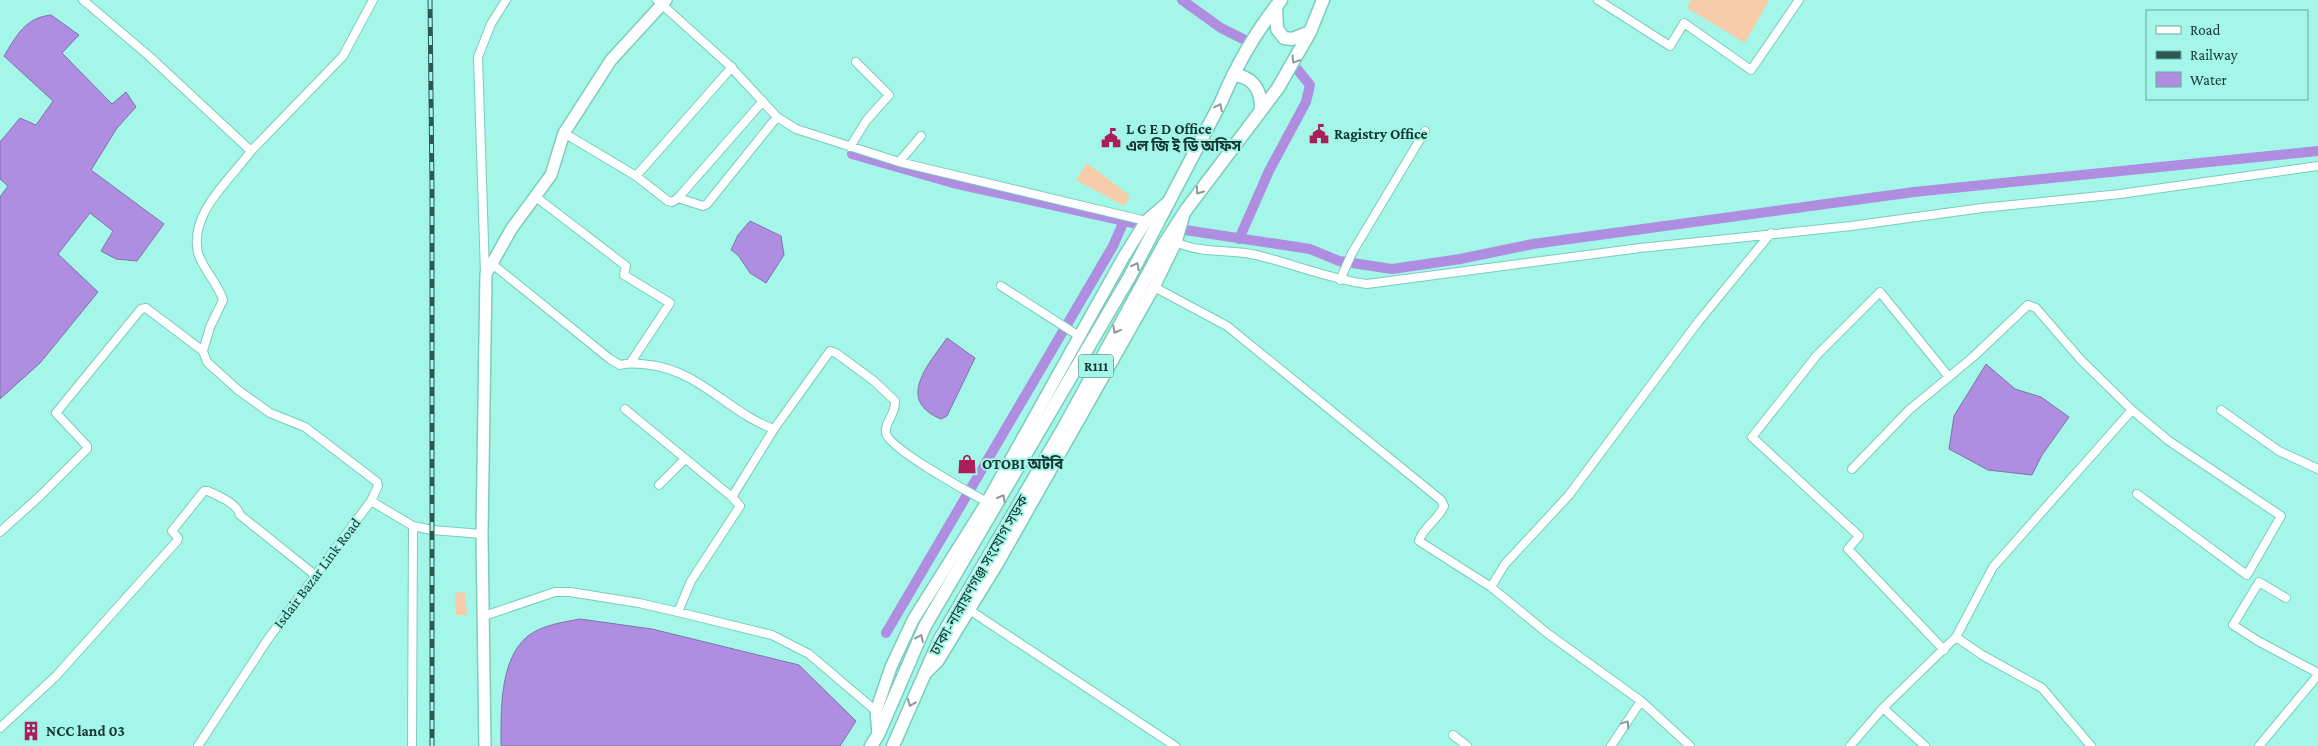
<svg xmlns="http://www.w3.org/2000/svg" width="2318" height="746" font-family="'Crimson Pro','Noto Sans Bengali',serif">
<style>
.green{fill:#f7cda9}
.water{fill:#af8de0;stroke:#8073ac}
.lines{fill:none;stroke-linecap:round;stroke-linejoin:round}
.canal{stroke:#af8de0;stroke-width:10}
.street-casing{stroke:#7accbe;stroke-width:10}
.secondary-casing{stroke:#7accbe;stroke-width:14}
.primary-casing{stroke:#7accbe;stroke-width:15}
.street{stroke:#fff;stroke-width:8}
.secondary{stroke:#fff;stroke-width:11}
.primary{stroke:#fff;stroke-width:12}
.rail-casing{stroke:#2d5852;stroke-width:5}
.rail{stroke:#a3f6e8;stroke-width:3;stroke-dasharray:9;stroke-linecap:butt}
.oneway{stroke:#899a98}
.labels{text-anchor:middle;stroke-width:4;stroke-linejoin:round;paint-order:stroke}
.shield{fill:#a3f6e8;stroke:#3e7068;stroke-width:1}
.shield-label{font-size:14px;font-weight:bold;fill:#133631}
.poi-label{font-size:15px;font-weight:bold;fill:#133631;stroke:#a3f6e8;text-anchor:start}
.street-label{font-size:15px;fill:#133631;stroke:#a3f6e8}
</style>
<rect width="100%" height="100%" fill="#a3f6e8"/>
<path class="green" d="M 1691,0 L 1769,0 L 1745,43 L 1687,8 Z
M 1087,163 L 1130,196 L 1124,206 L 1076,180 Z
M 465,592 L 467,615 L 456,615 L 455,593 Z"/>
<path class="water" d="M 51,15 L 79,35 L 62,53 L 112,104 L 126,92 L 136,107 L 117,128 L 91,170 L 164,224 L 137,261 L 116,259 L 101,251 L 113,231 L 90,213 L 58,254 L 98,292 L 40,363 L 0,399 L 0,197 L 8,186 L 0,179 L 0,142 L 20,118 L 36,125 L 53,101 L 4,56 C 17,35 25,18 51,15 Z
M 750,221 L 781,236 L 784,255 L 766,283 L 750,273 L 738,255 L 731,250 L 738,235 Z
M 947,338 L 975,358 L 947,416 L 941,419 C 895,400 929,364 947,338 Z
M 1986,364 L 2015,389 L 2041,397 L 2069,417 L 2042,455 L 2032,475 L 1988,470 L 1949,449 L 1954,416 Z
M 580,619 L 652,629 L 799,665 L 856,721 L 840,746 L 501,746 C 501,713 499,659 528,636 C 542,625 564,622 580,619 Z"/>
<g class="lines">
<path class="canal" d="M 1182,0 L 1221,28 L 1243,39
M 852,154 L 953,183 L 1138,224
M 1185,230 L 1310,249 L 1339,261 L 1392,269 L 1460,259 L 1533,244 L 1914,192 L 2318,151
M 1239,239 L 1269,171 L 1306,102 L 1310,85 L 1297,69
M 886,633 L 1113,246 L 1124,221"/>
<defs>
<path id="street" d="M 83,0 L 149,56 L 251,151 C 230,180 189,213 198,253 C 202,268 218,283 223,300 L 210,327 L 203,351 L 207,362 L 238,390 L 270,413 L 305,427 L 377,482 L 378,486 L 371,501
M 657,0 L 729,65 L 777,117 L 796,129 L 899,162 L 1146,221
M 1598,0 L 1670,46 L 1684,23 L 1751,70 L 1799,0
M 564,133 L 636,176 L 668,201 L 672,202 L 678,198 L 763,101
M 850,147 L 866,121 L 889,95 L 856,62
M 251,151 L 343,56 L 373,0
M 899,162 L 921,136
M 636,176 L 732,67
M 536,197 L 626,266 L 624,275 L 670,303 L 631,362
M 678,198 L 703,206 L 707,204 L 777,117
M 1176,242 C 1201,254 1229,249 1256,255 C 1294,264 1329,279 1367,284 L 1640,248 L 1851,226 L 1982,208 L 2120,194 L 2318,166
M 491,263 L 610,359 L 620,365 C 631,362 640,364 651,365 C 701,372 729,413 774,429
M 485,274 L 478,57 L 491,24 L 506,0
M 1340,280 L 1352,253 L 1425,131
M 1001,286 L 1079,336
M 1154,287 L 1227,326 L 1441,500 L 1444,506 C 1439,519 1423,527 1419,541 L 1491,587 L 1547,633 L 1641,701 L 1690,746
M 625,409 L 732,497 L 740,506 L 691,581 L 678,612
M 2221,410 L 2279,451 L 2318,469
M 1852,469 L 1909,410 L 1973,357 L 2028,305 L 2036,308 L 2081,360 L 2132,410
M 659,485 L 685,459
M 732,497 L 774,429 L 830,351 L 836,353 L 874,381 L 895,401 C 896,415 884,422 886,433 C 888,448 970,493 987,502
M 0,532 L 40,496 L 87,449 L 87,446 L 56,413 L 141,309 L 146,308 L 203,351
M 1491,587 L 1505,564 L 1569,495 L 1698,322 L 1771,233
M 2286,598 L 2259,582 L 2233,625 L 2258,641 L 2318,673
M 968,609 L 1175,746
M 484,616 L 555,592 L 570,592 L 639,603 L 678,612 L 772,635 L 809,654 L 876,711
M 1956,637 L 1993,567 L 2132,410 L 2169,441 L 2281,516 L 2247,575 L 2137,494
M 1944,650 L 1848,549 L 1859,536 L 1752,437 L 1817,355 L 1880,292 L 1949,377
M 1883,708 L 1925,746
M 0,728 L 56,676 L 177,541 L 178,538 L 172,531 L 204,491 L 208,491 C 218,496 237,503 240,515 L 315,575
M 1453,735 L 1467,746
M 198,746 L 268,639 L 371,501 L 413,526 L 432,530 L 482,534
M 412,746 L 413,526
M 1611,746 L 1641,701
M 1850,746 L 1883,708 L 1956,637 L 1982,655 L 2042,688 L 2091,746
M 2259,746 L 2318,675"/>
<path id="secondary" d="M 926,673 L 938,661 L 998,563 L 1154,287 L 1176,242 L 1183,218
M 878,735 L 876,711 L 891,667 L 913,620 L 987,502 L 1123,258 L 1146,221 L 1168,202
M 485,746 L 482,534 L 486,274 L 512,228 L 551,175 L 564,133 L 611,60 L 666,0"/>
<path id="primary" d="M 1276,6 L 1277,29 L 1284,38 L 1292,39 L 1310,32
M 1233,75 C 1252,76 1261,89 1261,108
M 871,746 L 878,735 L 925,626 L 1130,276 L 1221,102 C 1236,66 1256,31 1281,0
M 893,746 L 940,639 L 1064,427 L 1166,241 L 1186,210 L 1278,88 L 1310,32 L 1323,0"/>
</defs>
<use href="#street" class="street-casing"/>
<use href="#secondary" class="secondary-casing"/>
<use href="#primary" class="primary-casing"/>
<use href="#street" class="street"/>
<use href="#secondary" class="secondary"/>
<use href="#primary" class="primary"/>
<defs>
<path id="rail" d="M 430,0 L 432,188 L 432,746"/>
</defs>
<use href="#rail" class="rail-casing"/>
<use href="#rail" class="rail"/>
</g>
<defs><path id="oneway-chevron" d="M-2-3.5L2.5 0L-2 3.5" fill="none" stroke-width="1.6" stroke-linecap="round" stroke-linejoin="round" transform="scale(1.25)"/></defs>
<g class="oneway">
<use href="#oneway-chevron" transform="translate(1295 60) rotate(121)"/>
<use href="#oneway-chevron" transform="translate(1219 107) rotate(-64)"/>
<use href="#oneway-chevron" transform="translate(1199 191) rotate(126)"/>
<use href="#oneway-chevron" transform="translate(1136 266) rotate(-62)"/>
<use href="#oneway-chevron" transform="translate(1116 330) rotate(119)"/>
<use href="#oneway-chevron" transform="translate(1002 498) rotate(-60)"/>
<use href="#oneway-chevron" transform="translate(920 638) rotate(-65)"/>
<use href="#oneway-chevron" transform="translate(911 703) rotate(113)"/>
<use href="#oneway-chevron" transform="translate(1626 724) rotate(-56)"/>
</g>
<defs>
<symbol id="civic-bare" viewBox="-9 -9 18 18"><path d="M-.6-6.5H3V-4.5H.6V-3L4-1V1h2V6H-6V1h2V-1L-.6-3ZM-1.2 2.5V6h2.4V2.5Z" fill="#ac1e59" stroke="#a3f6e8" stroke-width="2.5" paint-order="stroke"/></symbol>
<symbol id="shop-bare" viewBox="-9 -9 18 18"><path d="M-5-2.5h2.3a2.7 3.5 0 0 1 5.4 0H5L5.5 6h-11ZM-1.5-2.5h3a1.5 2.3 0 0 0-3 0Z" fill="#ac1e59" stroke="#a3f6e8" stroke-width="2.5" paint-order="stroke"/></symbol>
<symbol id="building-bare" viewBox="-9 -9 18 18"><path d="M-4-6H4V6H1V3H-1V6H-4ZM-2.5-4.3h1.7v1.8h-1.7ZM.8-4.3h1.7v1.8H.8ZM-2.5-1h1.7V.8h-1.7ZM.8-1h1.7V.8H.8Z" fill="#ac1e59" stroke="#a3f6e8" stroke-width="2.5" paint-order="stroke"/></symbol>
</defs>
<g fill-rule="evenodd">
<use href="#civic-bare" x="1305" y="120" width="28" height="28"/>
<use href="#civic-bare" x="1097" y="124" width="28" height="28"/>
<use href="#shop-bare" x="953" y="450" width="28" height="28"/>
<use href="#building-bare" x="17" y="717" width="28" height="28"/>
</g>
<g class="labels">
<rect class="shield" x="1078.5" y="354.5" width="35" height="23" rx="4"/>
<g class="shield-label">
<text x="1096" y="371">R111</text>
</g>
<g class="poi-label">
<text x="1126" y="134">L G E D Office<tspan x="1126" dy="17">এল জি ই ডি অফিস</tspan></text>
<text x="1334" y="139">Ragistry Office</text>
<text x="982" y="469">OTOBI অটবি</text>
<text x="46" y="736">NCC land 03</text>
</g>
<g class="street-label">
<text transform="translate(317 573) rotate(-53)" y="5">Isdair Bazar Link Road</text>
<text transform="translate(979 575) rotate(-60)" y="5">ঢাকা-নারায়ণগঞ্জ সংযোগ সড়ক</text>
</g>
</g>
<rect x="2146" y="10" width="162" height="90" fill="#a3f6e8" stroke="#69a99f"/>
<rect x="2156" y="26" width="25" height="8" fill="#ffffff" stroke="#69a99f"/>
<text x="2190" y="35" font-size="15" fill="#133631">Road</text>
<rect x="2156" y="51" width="25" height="8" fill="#2d5852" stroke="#69a99f"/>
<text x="2190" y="60" font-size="15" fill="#133631">Railway</text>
<rect x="2156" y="72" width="25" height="15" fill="#af8de0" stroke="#69a99f"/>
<text x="2190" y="85" font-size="15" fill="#133631">Water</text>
</svg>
